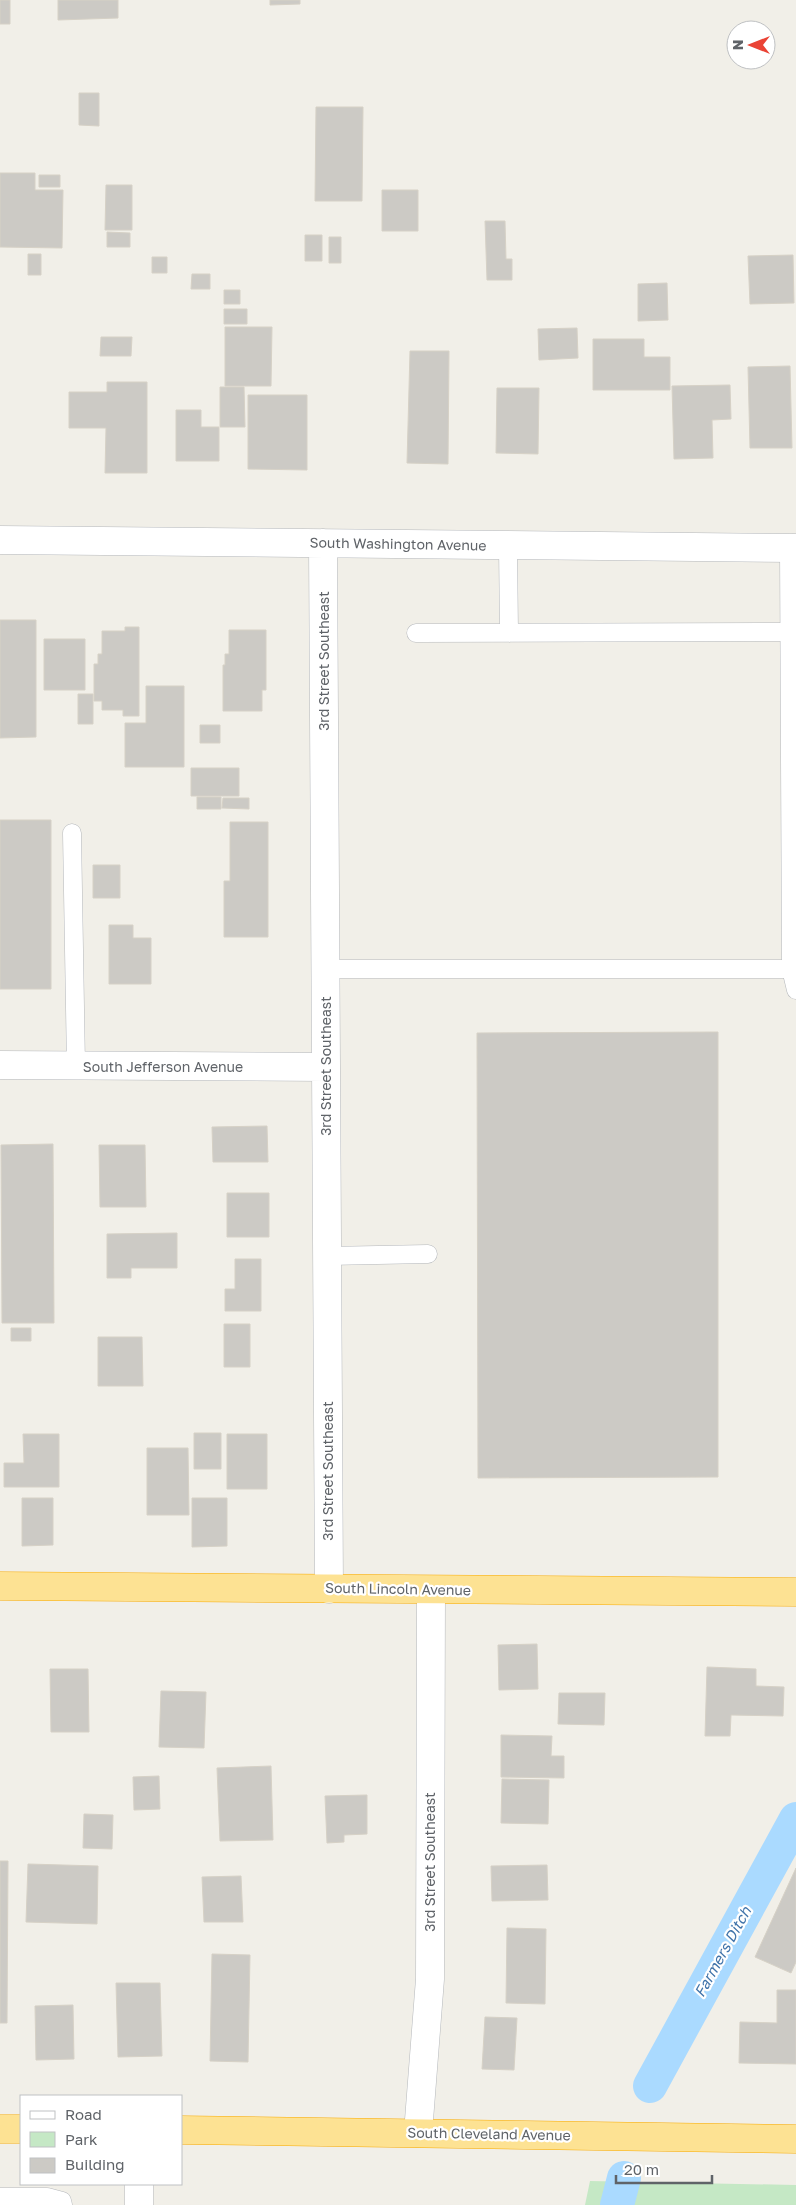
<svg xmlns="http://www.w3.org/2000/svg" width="796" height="2205" font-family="'Golos Text',sans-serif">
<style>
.green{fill:#c5e8c5}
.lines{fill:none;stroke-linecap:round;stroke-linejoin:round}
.canal{stroke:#aadaff;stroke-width:34}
.building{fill:#cccac5;stroke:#d6d1c6}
.lane-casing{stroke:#b5b8bc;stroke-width:19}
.street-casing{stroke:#b5b8bc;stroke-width:29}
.highway-casing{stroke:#f9ab00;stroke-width:29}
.lane{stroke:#fff;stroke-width:18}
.street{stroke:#fff;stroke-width:28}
.highway{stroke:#fde293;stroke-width:28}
.labels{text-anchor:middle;stroke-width:4.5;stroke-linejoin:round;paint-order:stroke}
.street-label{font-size:14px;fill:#5f6368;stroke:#fff}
.water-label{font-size:15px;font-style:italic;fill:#4174aa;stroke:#fff}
</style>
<rect width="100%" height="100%" fill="#f1efe8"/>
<path class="green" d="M 590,2181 L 796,2185 L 796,2205 L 585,2205 Z"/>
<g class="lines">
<path class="canal" d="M 650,2086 L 796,1819
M 617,2205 L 624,2178"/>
</g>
<path class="building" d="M 0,0 L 10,0 L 10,24 L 0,24 Z
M 58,0 L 118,0 L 118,18 L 58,20 Z
M 270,0 L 300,0 L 300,4 L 270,5 Z
M 79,93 L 99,93 L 99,126 L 79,125 Z
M 316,107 L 363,107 L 362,201 L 315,201 Z
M 0,173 L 35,173 L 35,190 L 63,190 L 62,248 L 0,247 Z
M 39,175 L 60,175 L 60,187 L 39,187 Z
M 106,185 L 132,185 L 132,230 L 105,230 Z
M 382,190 L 418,190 L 418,231 L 382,231 Z
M 485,221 L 505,221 L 506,259 L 512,259 L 512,280 L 487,280 Z
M 107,232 L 130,233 L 130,247 L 107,247 Z
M 305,235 L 322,235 L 322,261 L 305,261 Z
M 329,237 L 341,237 L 341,263 L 329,263 Z
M 28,254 L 41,254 L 41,275 L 28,275 Z
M 793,255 L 794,303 L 750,304 L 748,256 Z
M 152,257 L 167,257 L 167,273 L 152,273 Z
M 192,274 L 210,274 L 210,289 L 191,289 Z
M 667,283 L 668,320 L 638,321 L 638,284 Z
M 224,290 L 240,290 L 240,304 L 224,304 Z
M 224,309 L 247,309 L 247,324 L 224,324 Z
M 225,327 L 272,327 L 271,386 L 225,386 Z
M 577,328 L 578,358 L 539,360 L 538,329 Z
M 101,337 L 132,337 L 131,356 L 100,356 Z
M 593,339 L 644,339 L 644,357 L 670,357 L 670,390 L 593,390 Z
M 410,351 L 449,351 L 448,464 L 407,463 Z
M 790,366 L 792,448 L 750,448 L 748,367 Z
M 107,382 L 147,382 L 147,473 L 105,473 L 106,428 L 69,428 L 69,392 L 107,392 Z
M 730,385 L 731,419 L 712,420 L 713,458 L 674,459 L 672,386 Z
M 220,387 L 244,387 L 245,427 L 220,427 Z
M 497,388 L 539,388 L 538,454 L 496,453 Z
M 248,395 L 307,395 L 307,470 L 248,469 Z
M 176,410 L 201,410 L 201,427 L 219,427 L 219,461 L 176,461 Z
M 0,620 L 36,620 L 36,737 L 0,738 Z
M 125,627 L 139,627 L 139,716 L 123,716 L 123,710 L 102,710 L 102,701 L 94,701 L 94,664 L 98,664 L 98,654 L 102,654 L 102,631 L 125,631 Z
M 229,630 L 266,630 L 266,690 L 262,690 L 262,711 L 223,711 L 223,665 L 225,665 L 225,654 L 229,654 Z
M 44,639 L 85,639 L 85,690 L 44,690 Z
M 146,686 L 184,686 L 184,767 L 125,767 L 125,723 L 146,723 Z
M 78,694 L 93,694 L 93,724 L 78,724 Z
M 200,725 L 220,725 L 220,743 L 200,743 Z
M 191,768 L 239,768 L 239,796 L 191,796 Z
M 197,797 L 221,797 L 221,809 L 197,809 Z
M 223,798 L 249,798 L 249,809 L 222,808 Z
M 0,820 L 51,820 L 51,989 L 0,989 Z
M 230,822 L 268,822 L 268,937 L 224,937 L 224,881 L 230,881 Z
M 93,865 L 120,865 L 120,898 L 93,898 Z
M 109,925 L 133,925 L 133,938 L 151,938 L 151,984 L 109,984 Z
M 718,1032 L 718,1477 L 478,1478 L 477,1033 Z
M 267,1126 L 268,1162 L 213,1162 L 212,1127 Z
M 53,1144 L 54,1323 L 2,1323 L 1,1145 Z
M 99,1145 L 145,1145 L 146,1207 L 100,1207 Z
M 227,1193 L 269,1193 L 269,1237 L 227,1237 Z
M 177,1233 L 177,1268 L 131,1268 L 131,1278 L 107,1278 L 107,1234 Z
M 235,1259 L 261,1259 L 261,1311 L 225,1311 L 225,1289 L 235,1289 Z
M 224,1324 L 250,1324 L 250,1367 L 224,1367 Z
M 11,1328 L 31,1328 L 31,1341 L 11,1341 Z
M 98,1337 L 142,1337 L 143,1386 L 98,1386 Z
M 194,1433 L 221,1433 L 221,1469 L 194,1469 Z
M 23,1434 L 59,1434 L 59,1487 L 4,1487 L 4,1463 L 24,1463 Z
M 227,1434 L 267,1434 L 267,1489 L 227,1489 Z
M 147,1448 L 188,1448 L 189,1515 L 147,1515 Z
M 22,1498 L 53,1498 L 53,1545 L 22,1546 Z
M 192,1498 L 227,1498 L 227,1546 L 192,1547 Z
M 537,1644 L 538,1689 L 499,1690 L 498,1645 Z
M 707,1667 L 756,1669 L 756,1686 L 784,1687 L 783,1716 L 731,1715 L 730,1736 L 705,1736 Z
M 50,1669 L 88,1669 L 89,1732 L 51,1732 Z
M 161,1691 L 206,1692 L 204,1748 L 159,1747 Z
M 559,1693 L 605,1693 L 604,1725 L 558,1724 Z
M 501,1735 L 552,1736 L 551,1756 L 564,1756 L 564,1778 L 501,1777 Z
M 271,1766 L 273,1840 L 220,1841 L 217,1768 Z
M 159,1776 L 160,1809 L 134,1810 L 133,1777 Z
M 502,1779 L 549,1780 L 548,1824 L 501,1823 Z
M 367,1795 L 367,1834 L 344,1835 L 344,1842 L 327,1843 L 325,1796 Z
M 84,1814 L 113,1815 L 112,1849 L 83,1848 Z
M 0,1861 L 8,1861 L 7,2023 L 0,2023 Z
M 28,1864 L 98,1866 L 97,1924 L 26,1922 Z
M 547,1865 L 548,1900 L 492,1901 L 491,1866 Z
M 796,1868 L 796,1962 L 791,1973 L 755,1957 Z
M 241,1876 L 243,1922 L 204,1922 L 202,1877 Z
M 507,1928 L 546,1929 L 545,2004 L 506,2003 Z
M 212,1954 L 250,1955 L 248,2062 L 210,2061 Z
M 116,1983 L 160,1983 L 162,2056 L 118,2057 Z
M 777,1990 L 796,1990 L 796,2064 L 739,2063 L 740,2022 L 777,2023 Z
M 73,2005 L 74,2059 L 36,2060 L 35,2006 Z
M 485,2017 L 517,2018 L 514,2070 L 482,2069 Z"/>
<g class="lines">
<defs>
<path id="lane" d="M 508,546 L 509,633
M 416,633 L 789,632
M 72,833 L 76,1066
M 325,969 L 791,969 L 789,548
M 791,969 L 796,990
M 327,1256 L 428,1254
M 0,2197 L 47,2197 L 62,2201 L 63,2205"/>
<path id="street" d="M 0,540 L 796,548
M 323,543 L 329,1589
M 0,1065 L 326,1067
M 418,2133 L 430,1979 L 431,1590
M 139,2184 L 139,2205"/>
<path id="highway" d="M 0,1586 L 796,1592
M 0,2129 L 21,2129
M 181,2130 L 796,2139"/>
</defs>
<use href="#lane" class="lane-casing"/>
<use href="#street" class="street-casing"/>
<use href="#highway" class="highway-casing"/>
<use href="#lane" class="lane"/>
<use href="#street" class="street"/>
<use href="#highway" class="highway"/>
</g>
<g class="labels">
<g class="street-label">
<text transform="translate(398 544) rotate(1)" y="5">South Washington Avenue</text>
<text transform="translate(324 661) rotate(-90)" y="5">3rd Street Southeast</text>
<text transform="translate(326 1066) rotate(-90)" y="5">3rd Street Southeast</text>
<text x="163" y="1072">South Jefferson Avenue</text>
<text transform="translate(328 1471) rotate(-90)" y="5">3rd Street Southeast</text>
<text transform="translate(398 1589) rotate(1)" y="5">South Lincoln Avenue</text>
<text transform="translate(430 1862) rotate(-90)" y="5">3rd Street Southeast</text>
<text transform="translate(489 2134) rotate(1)" y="5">South Cleveland Avenue</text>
</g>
<g class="water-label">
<text transform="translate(723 1952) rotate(-61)" y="5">Farmers Ditch</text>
</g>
</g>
<rect x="20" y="2095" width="162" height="90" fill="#ffffff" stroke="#bfc1c3"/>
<rect x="30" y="2111" width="25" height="8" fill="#ffffff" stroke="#bfc1c3"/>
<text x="65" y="2120" font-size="15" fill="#5f6368">Road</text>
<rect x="30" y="2132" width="25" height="15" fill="#c5e8c5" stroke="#bfc1c3"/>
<text x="65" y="2145" font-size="15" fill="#5f6368">Park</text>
<rect x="30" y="2158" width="25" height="15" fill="#cccac5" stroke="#bfc1c3"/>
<text x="65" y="2170" font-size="15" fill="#5f6368">Building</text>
<g transform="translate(751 45) rotate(270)"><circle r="24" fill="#ffffff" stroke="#bfc1c3"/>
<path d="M0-4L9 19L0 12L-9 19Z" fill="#ea4335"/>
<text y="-8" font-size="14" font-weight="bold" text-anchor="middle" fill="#5f6368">N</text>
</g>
<path d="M616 2175v8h96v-8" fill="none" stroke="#5f6368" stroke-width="2.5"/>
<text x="624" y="2175" font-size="15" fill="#5f6368" stroke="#ffffff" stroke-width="4" paint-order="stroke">20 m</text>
</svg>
